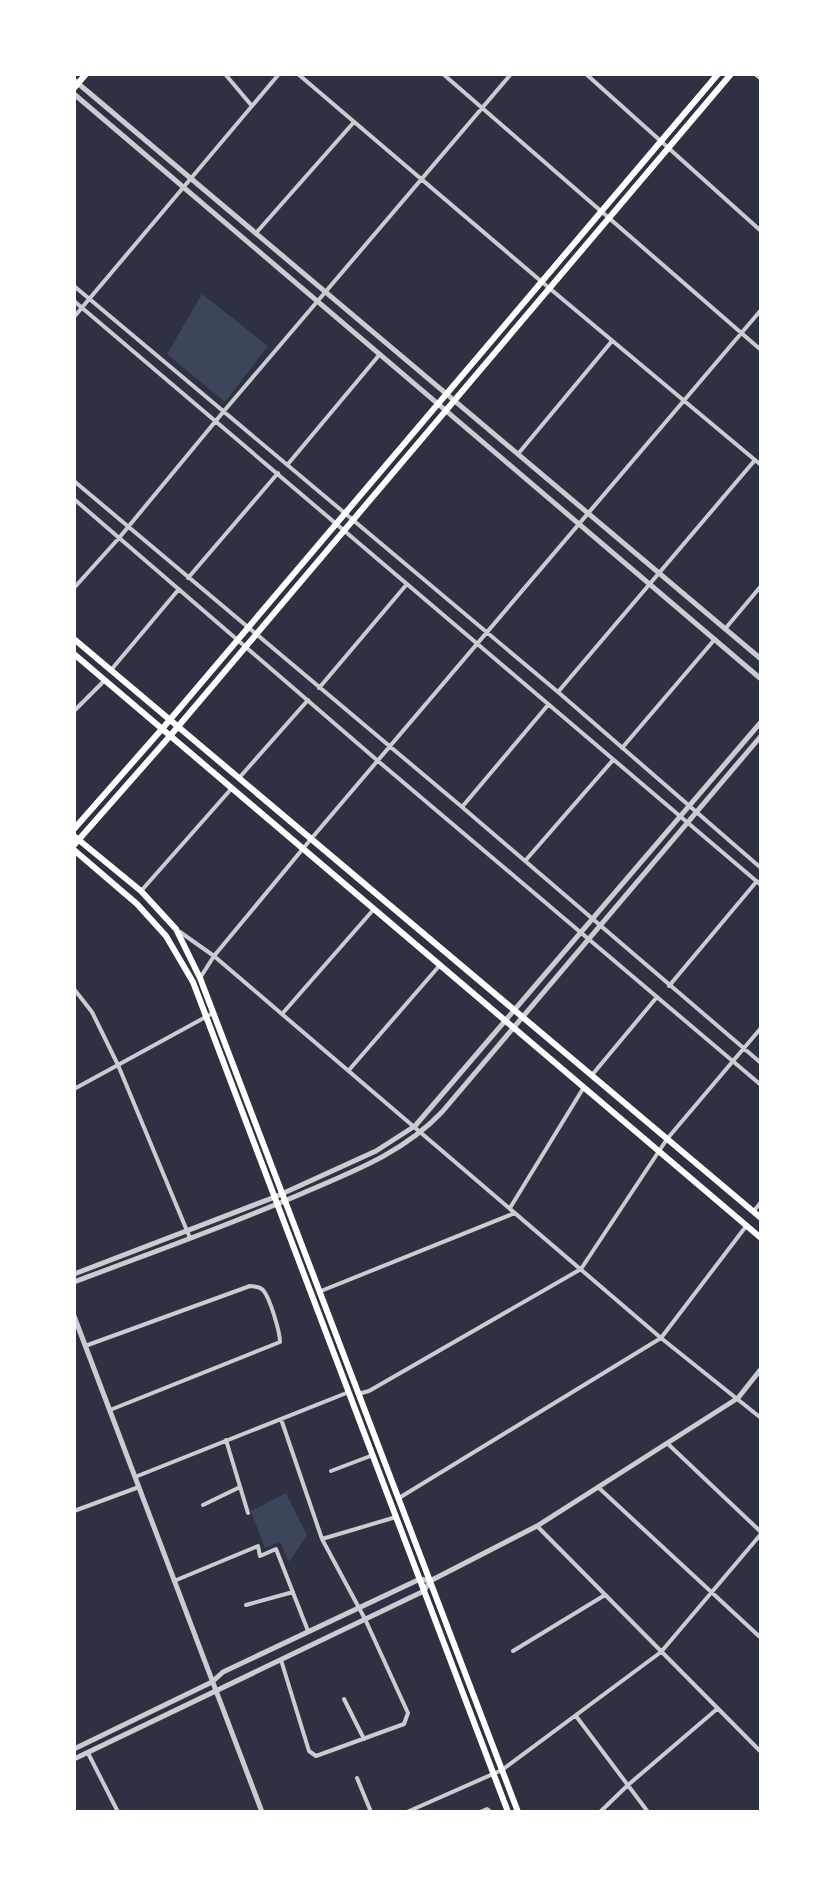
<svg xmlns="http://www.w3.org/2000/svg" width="835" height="1886" font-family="Manrope,sans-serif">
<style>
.green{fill:#3c4559}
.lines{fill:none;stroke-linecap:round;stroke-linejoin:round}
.minor{stroke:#caccd0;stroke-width:4}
.tertiary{stroke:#caccd0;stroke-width:5}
.secondary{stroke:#fff;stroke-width:6}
.primary{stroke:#fff;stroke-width:6}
</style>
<rect width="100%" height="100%" fill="#2d3142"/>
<path class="green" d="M 202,294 L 268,346 L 225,402 L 167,354 Z
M 286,1493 L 307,1535 L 289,1562 L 280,1542 L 265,1548 L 251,1511 Z"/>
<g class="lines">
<path class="minor" d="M 225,74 L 252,106
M 298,74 L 542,282 L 761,465
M 443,74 L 761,350
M 586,74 L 761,231
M 755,74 L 761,79
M 256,233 L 354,122
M 74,286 L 558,692 L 761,868
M 74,301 L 761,885
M 74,317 L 279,74
M 518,454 L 612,341
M 288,464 L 380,354
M 74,481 L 462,807 L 761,1063
M 74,499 L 378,761 L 761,1085
M 188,578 L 278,473
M 74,588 L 119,538 L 224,411 L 511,74
M 725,629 L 761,586
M 111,670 L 179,589
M 319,688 L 407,584
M 558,692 L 755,460
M 74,711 L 105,680
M 622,748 L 715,639
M 239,778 L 308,700
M 462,807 L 548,705
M 525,861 L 613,760
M 141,891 L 232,788
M 180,932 L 214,956 L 661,1338 L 761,1418
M 200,978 L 214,956 L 311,839 L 761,310
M 669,986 L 757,881
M 74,989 L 92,1012 L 118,1065 L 190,1238
M 282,1014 L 374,909
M 349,1070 L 440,965
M 592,1075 L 657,997
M 74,1089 L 213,1013
M 510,1208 L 584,1087
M 753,1212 L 761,1202
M 321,1291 L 515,1213
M 85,1346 L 250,1286 C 257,1287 259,1286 263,1290 C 270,1298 280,1332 280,1342 L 110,1410
M 358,1394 L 369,1391 L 581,1269 L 667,1139 L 761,1028
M 281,1419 L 322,1539 L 365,1619 L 408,1713 L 404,1724 L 316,1756 L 309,1751 L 281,1660
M 226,1440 L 248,1513
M 668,1444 L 761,1532
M 331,1471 L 373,1455
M 135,1477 L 349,1392
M 599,1488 L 761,1638
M 399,1498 L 661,1338 L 747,1225
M 203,1505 L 240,1487
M 74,1511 L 139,1487
M 537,1526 L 761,1752
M 322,1539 L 396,1517
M 174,1581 L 258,1546 L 260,1556 L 276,1549 L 308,1631
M 246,1605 L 293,1592
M 513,1651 L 605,1595
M 344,1699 L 364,1739
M 576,1716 L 648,1812
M 88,1753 L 118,1812
M 357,1778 L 371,1812
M 407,1812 L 502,1770 L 661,1652 L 761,1534
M 480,1812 L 487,1809 L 491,1812
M 600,1812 L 628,1785 L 717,1709"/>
<path class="tertiary" d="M 74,80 L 761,659
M 74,94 L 761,679
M 74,1274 L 275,1197 L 376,1151 L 415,1126 L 761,722
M 74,1282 C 153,1252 233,1224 310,1190 C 357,1170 405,1151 442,1112 L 761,736
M 74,1316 L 262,1812
M 74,1749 L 212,1682 L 223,1672 L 420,1579 L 430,1581 L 537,1526 L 738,1398 L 761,1369
M 74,1759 L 424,1591 L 430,1581"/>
<path class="secondary" d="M 74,639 L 761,1218
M 74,654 L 761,1238
M 74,829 L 162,729 L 718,74
M 74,836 L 141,891 L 176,929 L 200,978 L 518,1812
M 74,845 L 170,736 L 731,74
M 74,850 L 137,904 L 166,936 L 193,982 L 508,1812"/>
<path class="primary" d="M 74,88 L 86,74"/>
</g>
<rect width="835" height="1886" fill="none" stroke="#ffffff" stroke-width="152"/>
</svg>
